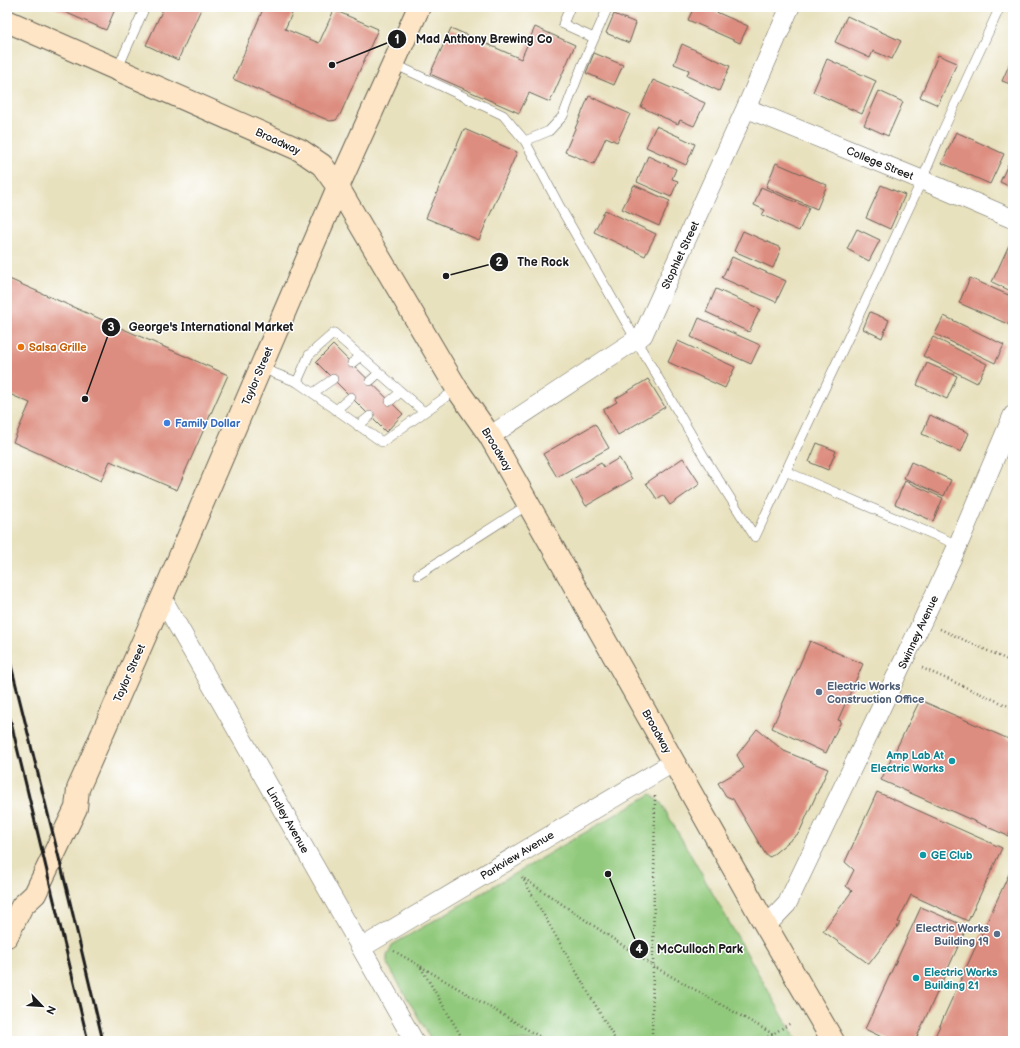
<svg xmlns="http://www.w3.org/2000/svg" width="1020" height="1048" font-family="'Balsamiq Sans',sans-serif">
<style>
.green{fill:#91c97c;stroke:#56724c}
.building{fill:#dd8d7f}
.lines{fill:none;stroke-linecap:round;stroke-linejoin:round}
.lane-casing{stroke:#636155;stroke-width:10}
.street-casing{stroke:#636155;stroke-width:20}
.secondary-casing{stroke:#636155;stroke-width:24}
.path{stroke:#636155;stroke-width:2.5;stroke-dasharray:1 3;stroke-linecap:butt}
.lane{stroke:#fff;stroke-width:9}
.street{stroke:#fff;stroke-width:19}
.secondary{stroke:#fde5c5;stroke-width:22}
.rail{stroke:#1c1c1c;stroke-width:3}
.food-dot{fill:#e8710a;stroke:#fff;stroke-width:1.5}
.shop-dot{fill:#3f7fe0;stroke:#fff;stroke-width:1.5}
.service-dot{fill:#5c6f8a;stroke:#fff;stroke-width:1.5}
.culture-dot{fill:#0f9aa8;stroke:#fff;stroke-width:1.5}
.labels{text-anchor:middle;stroke-width:3;stroke-linejoin:round;paint-order:stroke}
.street-label{font-size:11px;fill:#1c1c1c;stroke:#fff}
.food-label{font-size:11px;font-weight:bold;fill:#c56008;stroke:#fff;text-anchor:start}
.shop-label{font-size:11px;font-weight:bold;fill:#366cbe;stroke:#fff;text-anchor:start}
.service-label{font-size:11px;font-weight:bold;fill:#4e5e75;stroke:#fff;text-anchor:start}
.culture-label{font-size:11px;font-weight:bold;fill:#0d838f;stroke:#fff;text-anchor:start}
.leader{fill:none;stroke:#1c1c1c;stroke-width:1.5}
.callout-dot{fill:#1c1c1c;stroke:#fff;stroke-width:1.5}
.mark-label{font-size:12px;text-anchor:middle;font-weight:bold;fill:#fff}
.callout-label{font-size:12px;text-anchor:middle;font-weight:bold;fill:#1c1c1c;stroke:#fff;stroke-width:3;stroke-linejoin:round;paint-order:stroke}
</style>
<rect width="100%" height="100%" fill="#fff"/>
<filter id="ink" filterUnits="userSpaceOnUse"><feTurbulence type="fractalNoise" baseFrequency=".025" numOctaves="2"/><feDisplacementMap in="SourceGraphic" scale="8" xChannelSelector="R" yChannelSelector="G"/><feConvolveMatrix kernelMatrix="1 2 1 2 8 2 1 2 1" color-interpolation-filters="sRGB"/></filter>
<filter id="wash" filterUnits="userSpaceOnUse"><feTurbulence type="fractalNoise" baseFrequency=".012" numOctaves="4" result="noise"/><feDisplacementMap in="SourceGraphic" scale="16" xChannelSelector="R" yChannelSelector="G"/><feGaussianBlur stdDeviation="0.9" result="paint"/><feColorMatrix in="noise" values="0 0 0 0 0 0 0 0 0 0 0 0 0 0 0 0 0 1.4 0 .05"/><feComposite in="paint" operator="in"/></filter>
<g filter="url(#wash)">
<rect width="100%" height="100%" fill="#e8e1be"/>
<path class="green" d="M 651,794 L 661,803 L 797,1041 L 432,1041 L 387,963 L 387,956 L 392,945 Z"/>
<g id="blocks">
<path class="building" d="M 53,7 L 116,7 L 106,30 Z
M 164,7 L 198,7 L 201,9 L 178,60 L 146,45 Z
M 264,7 L 295,7 L 285,29 L 319,43 L 334,10 L 378,29 L 340,115 L 336,120 L 330,121 L 233,79 Z
M 694,7 L 705,7 L 748,26 L 740,43 L 688,20 Z
M 614,14 L 636,23 L 629,43 L 606,33 Z
M 847,16 L 901,41 L 892,59 L 873,51 L 870,58 L 835,42 Z
M 535,27 L 575,45 L 550,102 L 529,93 L 519,113 L 430,74 L 451,28 L 521,59 Z
M 682,44 L 730,66 L 719,91 L 687,76 L 689,70 L 674,64 Z
M 594,53 L 623,65 L 614,85 L 586,73 Z
M 938,55 L 957,63 L 938,105 L 920,97 Z
M 827,59 L 876,81 L 862,114 L 813,92 Z
M 1010,63 L 1013,65 L 1013,85 L 1002,81 Z
M 653,80 L 705,103 L 694,126 L 680,120 L 678,124 L 641,107 Z
M 879,91 L 903,102 L 888,136 L 864,125 Z
M 589,96 L 630,114 L 617,142 L 606,137 L 594,164 L 565,152 Z
M 656,126 L 695,144 L 686,165 L 646,147 Z
M 464,129 L 517,152 L 479,240 L 426,218 Z
M 956,132 L 1004,154 L 990,184 L 942,163 Z
M 648,156 L 676,169 L 672,179 L 678,181 L 671,197 L 637,182 Z
M 776,163 L 827,185 L 817,209 L 766,187 Z
M 1008,164 L 1013,166 L 1013,188 L 1000,182 Z
M 634,185 L 670,201 L 659,226 L 622,209 Z
M 881,185 L 905,195 L 890,229 L 866,218 Z
M 761,187 L 809,208 L 799,231 L 762,215 L 765,210 L 754,205 Z
M 605,210 L 656,234 L 645,256 L 594,232 Z
M 857,229 L 880,240 L 869,261 L 847,249 Z
M 743,231 L 781,248 L 773,268 L 734,251 Z
M 1009,245 L 1013,247 L 1013,292 L 992,282 Z
M 732,257 L 786,281 L 776,302 L 722,278 Z
M 7,278 L 228,375 L 177,490 L 110,461 L 101,481 L 13,442 L 30,403 L 7,393 Z
M 970,278 L 1013,297 L 1013,317 L 1010,325 L 959,303 Z
M 716,289 L 760,309 L 749,332 L 706,312 Z
M 870,312 L 889,320 L 882,338 L 863,329 Z
M 944,316 L 1004,345 L 995,363 L 935,334 Z
M 699,318 L 760,345 L 751,364 L 691,337 Z
M 933,337 L 987,364 L 977,383 L 923,356 Z
M 678,341 L 735,367 L 725,388 L 668,362 Z
M 333,345 L 403,414 L 386,432 L 316,362 Z
M 927,363 L 957,376 L 947,399 L 917,385 Z
M 648,379 L 665,407 L 618,435 L 603,410 L 617,402 L 615,399 Z
M 930,415 L 969,433 L 961,452 L 922,434 Z
M 595,424 L 609,448 L 557,477 L 543,454 Z
M 817,443 L 836,451 L 828,470 L 809,462 Z
M 619,458 L 632,479 L 586,506 L 571,480 L 601,463 L 604,467 Z
M 683,458 L 700,484 L 670,505 L 663,495 L 657,499 L 646,483 Z
M 911,462 L 951,480 L 944,496 L 904,478 Z
M 905,481 L 943,498 L 933,521 L 895,504 Z
M 810,641 L 863,664 L 838,720 L 841,721 L 826,753 L 772,728 Z
M 920,700 L 1013,741 L 1013,824 L 1008,836 L 881,780 Z
M 757,729 L 784,751 L 828,769 L 799,833 L 770,857 L 766,855 L 733,799 L 726,796 L 718,783 L 744,768 L 737,755 Z
M 877,792 L 1002,848 L 968,921 L 911,895 L 898,922 L 900,923 L 869,964 L 823,931 L 852,891 L 846,886 L 854,870 L 845,862 Z
M 1013,865 L 1013,1041 L 933,1041 L 950,1003 Z
M 921,907 L 967,927 L 915,1041 L 890,1041 L 865,1029 Z"/>
</g>
</g>
<g filter="url(#ink)">
<use href="#blocks" fill-opacity="0" stroke="#636155" stroke-width="1"/>
<g class="lines">
<defs>
<path id="lane" d="M 570,7 L 563,24 L 594,38
M 394,64 L 503,115 L 525,141 L 560,207 L 636,340 L 706,460 L 755,537
M 117,70 L 145,7
M 525,141 L 549,131 L 563,116 L 582,66 L 608,7
M 352,363 L 361,356
M 261,368 L 297,382 L 382,442 L 457,389
M 370,381 L 379,373
M 297,382 L 309,355 L 334,333 L 424,412
M 313,393 L 333,379
M 390,401 L 401,392
M 336,410 L 351,397
M 358,426 L 370,416
M 785,471 L 958,545
M 755,537 L 922,180 L 939,139 L 1000,7
M 418,575 L 529,504"/>
<path id="street" d="M 746,108 L 922,180 L 1013,219
M 490,436 L 643,335 L 746,108 L 790,7
M 162,598 L 414,1041
M 766,926 L 787,904 L 913,641 L 958,545 L 1013,415
M 361,948 L 674,762"/>
<path id="secondary" d="M 7,21 L 300,150 L 322,165 L 338,187 L 457,389 L 490,436 L 766,926 L 833,1041
M 7,936 L 22,906 L 35,894 L 76,808 L 78,789 L 162,598 L 338,187 L 419,7"/>
</defs>
<use href="#lane" class="lane-casing"/>
<use href="#street" class="street-casing"/>
<use href="#secondary" class="secondary-casing"/>
<path class="path" d="M 940,629 L 1010,661
M 922,668 L 1013,708
M 394,951 L 420,966
M 464,1041 L 420,966 L 547,1041
M 616,1041 L 522,877 L 653,966 L 773,1034 L 773,1041
M 652,1041 L 653,966 L 655,796
M 761,1041 L 791,1023"/>
<use href="#lane" class="lane"/>
<use href="#street" class="street"/>
<use href="#secondary" class="secondary"/>
<path class="rail" d="M 7,649 L 42,790 L 69,898 L 103,1041
M 7,706 L 88,1041"/>
</g>
</g>
<circle class="food-dot" cx="21" cy="347" r="4"/>
<circle class="shop-dot" cx="167" cy="423" r="4"/>
<g class="service-dot">
<circle cx="819" cy="692" r="4"/>
<circle cx="997" cy="934" r="4"/>
</g>
<g class="culture-dot">
<circle cx="952" cy="761" r="4"/>
<circle cx="923" cy="855" r="4"/>
<circle cx="916" cy="978" r="4"/>
</g>
<g class="labels">
<g class="street-label">
<text transform="translate(278 141) rotate(25)" y="4">Broadway</text>
<text transform="translate(880 163) rotate(22)" y="4">College Street</text>
<text transform="translate(680 255) rotate(-65)" y="4">Stophlet Street</text>
<text transform="translate(257 376) rotate(-67)" y="4">Taylor Street</text>
<text transform="translate(497 449) rotate(59)" y="4">Broadway</text>
<text transform="translate(918 632) rotate(-65)" y="4">Swinney Avenue</text>
<text transform="translate(129 673) rotate(-66)" y="4">Taylor Street</text>
<text transform="translate(657 731) rotate(61)" y="4">Broadway</text>
<text transform="translate(288 820) rotate(60)" y="4">Lindley Avenue</text>
<text transform="translate(517 855) rotate(-31)" y="4">Parkview Avenue</text>
</g>
<g class="food-label">
<text x="29" y="351">Salsa Grille</text>
</g>
<g class="shop-label">
<text x="175" y="427">Family Dollar</text>
</g>
<g class="service-label">
<text x="827" y="690">Electric Works<tspan x="827" dy="13">Construction Office</tspan></text>
<text x="989" y="932" text-anchor="end">Electric Works<tspan x="989" dy="13">Building 19</tspan></text>
</g>
<g class="culture-label">
<text x="944" y="759" text-anchor="end">Amp Lab At<tspan x="944" dy="13">Electric Works</tspan></text>
<text x="931" y="859">GE Club</text>
<text x="924" y="976">Electric Works<tspan x="924" dy="13">Building 21</tspan></text>
</g>
</g>
<path class="leader" d="M332 65L397 39M446 276L499 262M85 399L111 327M608 874L639 949"/>
<g class="callout-dot">
<circle cx="332" cy="65" r="4"/>
<circle cx="446" cy="276" r="4"/>
<circle cx="85" cy="399" r="4"/>
<circle cx="608" cy="874" r="4"/>
<circle cx="397" cy="39" r="10"/>
<circle cx="499" cy="262" r="10"/>
<circle cx="111" cy="327" r="10"/>
<circle cx="639" cy="949" r="10"/>
</g>
<g class="mark-label">
<text x="397" y="43">1</text>
<text x="499" y="266">2</text>
<text x="111" y="331">3</text>
<text x="639" y="953">4</text>
</g>
<g class="callout-label">
<text x="484" y="43">Mad Anthony Brewing Co</text>
<text x="543" y="266">The Rock</text>
<text x="211" y="331">George's International Market</text>
<text x="700" y="953">McCulloch Park</text>
</g>
<rect width="1020" height="1048" fill="none" stroke="#fff" stroke-width="24"/>
<g transform="translate(42 1006) rotate(115)" stroke="#ffffff" stroke-width="3" paint-order="stroke">
<path d="M0-3L7 15L0 10L-7 15Z" fill="#1c1c1c"/>
<text y="-6" font-size="11" font-weight="bold" text-anchor="middle" fill="#1c1c1c">N</text>
</g>
</svg>
